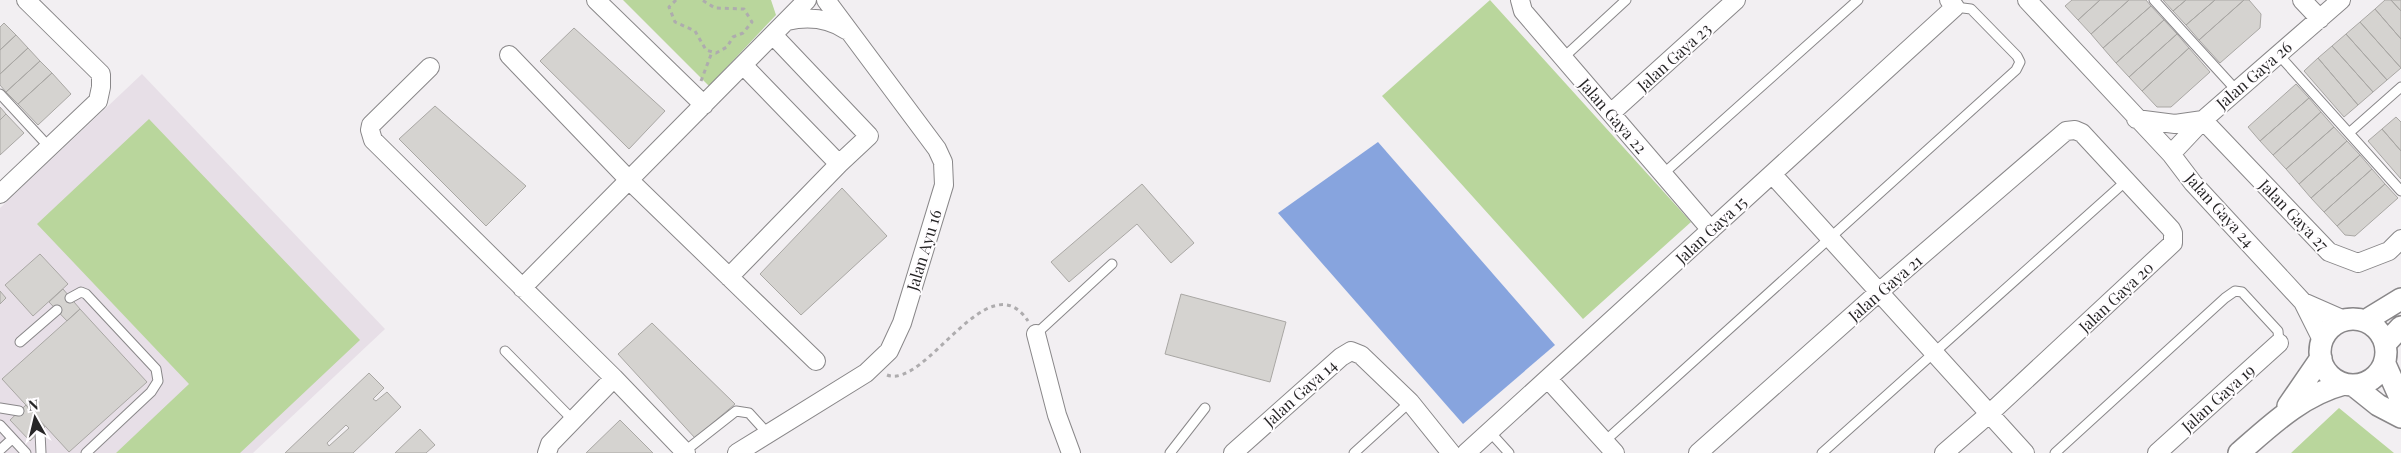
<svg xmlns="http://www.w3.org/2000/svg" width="2401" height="453" font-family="'Playfair Display',serif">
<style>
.built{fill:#e7dfe7}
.green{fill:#b9d69c}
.water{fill:#87a4de}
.building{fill:#d5d3d0;stroke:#a9a7a4;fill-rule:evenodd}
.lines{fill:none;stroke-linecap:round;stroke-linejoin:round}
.service-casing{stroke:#898789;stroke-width:11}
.minor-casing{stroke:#898789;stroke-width:20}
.tertiary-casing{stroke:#898789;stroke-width:24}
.path{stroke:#aeacae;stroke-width:3;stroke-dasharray:4 4;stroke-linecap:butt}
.service{stroke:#fff;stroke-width:9}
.minor{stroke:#fff;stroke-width:18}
.tertiary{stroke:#fff;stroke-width:21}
.labels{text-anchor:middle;stroke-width:4;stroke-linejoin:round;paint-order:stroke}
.street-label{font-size:16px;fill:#272627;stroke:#fffdff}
</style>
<rect width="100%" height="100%" fill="#f2eff2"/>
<path class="built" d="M 142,74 L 385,329 L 253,453 L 0,453 L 0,208 Z"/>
<path class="green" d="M 623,0 L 771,0 L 776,15 L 709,86 Z
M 1490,0 L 1691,222 L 1583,319 L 1382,96 Z
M 149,119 L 360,340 L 240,453 L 116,453 L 189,384 L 37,224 Z
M 2339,408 L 2394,453 L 2291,453 Z"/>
<path class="water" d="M 1378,142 L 1555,345 L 1463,424 L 1278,213 Z"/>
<path class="building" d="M 2072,0 L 2100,0 L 2078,20 L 2065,6 Z
M 2100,0 L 2129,0 L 2091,34 L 2078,20 Z
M 2129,0 L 2146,0 L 2151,6 L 2103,48 L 2091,34 Z
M 2163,0 L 2186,0 L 2173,11 Z
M 2186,0 L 2215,0 L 2186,25 L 2173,11 Z
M 2215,0 L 2244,0 L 2199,40 L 2186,25 Z
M 2244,0 L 2249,0 L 2261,14 L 2260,28 L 2220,63 L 2199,40 Z
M 2385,0 L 2391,0 L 2401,11 L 2401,39 L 2375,9 Z
M 2391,0 L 2401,0 L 2401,11 Z
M 2151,6 L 2164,20 L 2116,63 L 2103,48 Z
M 2375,9 L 2401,39 L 2401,68 L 2360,22 Z
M 2164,20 L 2177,34 L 2129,77 L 2116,63 Z
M 2360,22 L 2401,68 L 2387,80 L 2346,34 Z
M 4,23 L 16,35 L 0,50 L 0,27 Z
M 574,28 L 665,111 L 629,149 L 540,61 Z
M 2177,34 L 2189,48 L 2142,91 L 2129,77 Z
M 2346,34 L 2387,80 L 2373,92 L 2332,46 Z
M 16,35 L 28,48 L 0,74 L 0,50 Z
M 2332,46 L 2373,92 L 2358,105 L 2318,58 Z
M 28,48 L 40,61 L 6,92 L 0,85 L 0,74 Z
M 2189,48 L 2210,72 L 2171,107 L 2157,107 L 2142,91 Z
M 2318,58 L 2358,105 L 2344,117 L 2304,71 Z
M 40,61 L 52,73 L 18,104 L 6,92 Z
M 52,73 L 71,94 L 38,125 L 18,104 Z
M 2296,84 L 2309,98 L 2260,141 L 2248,127 Z
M 2309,98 L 2321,112 L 2273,155 L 2260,141 Z
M 435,106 L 526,186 L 486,226 L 399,139 Z
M 0,107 L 6,114 L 0,120 Z
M 2321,112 L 2334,127 L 2286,169 L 2273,155 Z
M 6,114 L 24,133 L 0,155 L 0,120 Z
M 2396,117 L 2401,122 L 2401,151 L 2382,129 Z
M 2334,127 L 2347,141 L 2299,184 L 2286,169 Z
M 2382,129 L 2401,151 L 2401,179 L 2368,141 Z
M 2347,141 L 2360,155 L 2311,198 L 2299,184 Z
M 2360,155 L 2372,169 L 2324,212 L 2311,198 Z
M 2372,169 L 2385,184 L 2337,226 L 2324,212 Z
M 1142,184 L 1194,243 L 1171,263 L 1137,224 L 1069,282 L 1051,262 Z
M 2385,184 L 2398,198 L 2355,236 L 2345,235 L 2337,226 Z
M 842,188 L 887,236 L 801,315 L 760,274 Z
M 40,254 L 68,284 L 33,316 L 5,285 Z
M 63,289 L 80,309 L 67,321 L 49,302 Z
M 0,291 L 6,298 L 0,304 Z
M 1181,294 L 1286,322 L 1270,382 L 1165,354 Z
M 80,309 L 147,382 L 69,452 L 2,379 Z
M 652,323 L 735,404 L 695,438 L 618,354 Z
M 369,373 L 384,388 L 373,399 L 376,401 L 387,392 L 401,407 L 353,453 L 285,453 ZM 346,425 L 349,428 L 329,446 L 327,443 Z
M 26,405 L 45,427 L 30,441 L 10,420 Z
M 620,420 L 653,453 L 586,453 Z
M 420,429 L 435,445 L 426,453 L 395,453 Z"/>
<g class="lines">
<defs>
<path id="service" d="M 2154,0 L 2237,91
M 2278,54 L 2401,191
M 1563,58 L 1626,0
M 0,94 L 50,148
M 2349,133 L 2401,87
M 1663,174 L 1858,0
M 70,298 L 81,292 L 86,294 L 156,369 L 158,381 L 151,392 L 86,453
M 1036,334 L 1112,264
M 20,342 L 57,310
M 505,351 L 573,420
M 0,408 L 19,411
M 0,425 L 26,453
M 40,432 L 41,453
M 1490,432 L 1509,453
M 1605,441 L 2016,70 L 2020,62 L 2017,56 L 1971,9 L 1955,7
M 0,450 L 12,439
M 685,451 L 736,411 L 749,413 L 769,435
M 1170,453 L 1205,408
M 1354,453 L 1410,402
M 1822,453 L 2126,181
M 2055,453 L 2225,298 L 2235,291 L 2242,292 L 2278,331 L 2279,343"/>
<path id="minor" d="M 596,0 L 704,105
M 1520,0 L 1523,11 L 1711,230
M 2027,0 L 2171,154 L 2193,183 L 2303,302 L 2322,340
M 2302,0 L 2320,19
M 787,21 C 809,16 828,18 846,30
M 509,55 L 629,180 L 816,361
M 743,65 L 839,164 L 869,136 L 773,35
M 430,67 L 371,125 L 370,130 L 373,140 L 614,378 L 686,453
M 1611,113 L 1736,0
M 2136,119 L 2175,124 L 2203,120
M 2203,120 L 2329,252 L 2358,263 L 2389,251 L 2401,239
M 2171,154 L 2203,120 L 2341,0
M 1772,174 L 2025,453
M 0,194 L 98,101 L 101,87 L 101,74 L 26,0
M 729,277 L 839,164
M 522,288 L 807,0
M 2303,302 L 2344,320
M 1036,334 L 1057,415 L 1071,453
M 1548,379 L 1615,453
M 547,453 L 550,444 L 614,378
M 737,453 L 866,373 L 889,351 L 902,323 L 944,185 L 943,162 L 937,149 L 826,0
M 1233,453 L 1341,357 L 1351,351 L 1361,355 L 1410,402 L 1451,453
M 1466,453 L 1955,7 L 1949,0
M 1698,453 L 1879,292 L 2066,131 L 2075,130 L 2082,133 L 2171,229 L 2173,233 L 2173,243 L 1989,414 L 1944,453
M 2157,453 L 2279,343"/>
<path id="tertiary" d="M2320 352a33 33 0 1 1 66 0a33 33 0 1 1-66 0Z
M 2365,321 L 2401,299
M 2386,343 L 2401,327
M 2385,364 L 2401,400
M 2353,385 L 2378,405 L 2401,417
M 2288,406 L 2321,358
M 2239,453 C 2271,425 2302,395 2344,384"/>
</defs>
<use href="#service" class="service-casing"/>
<use href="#minor" class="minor-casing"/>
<use href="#tertiary" class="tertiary-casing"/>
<path class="path" d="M 676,0 L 669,7 L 675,22 L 695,31 L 706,50 L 716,53 L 727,47 L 733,37 L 743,33 L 752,22 L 744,9 L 715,8 L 702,0
M 701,81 L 712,52
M 887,375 C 926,390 988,260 1028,321"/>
<use href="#service" class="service"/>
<use href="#minor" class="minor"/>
<use href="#tertiary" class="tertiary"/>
</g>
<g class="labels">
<g class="street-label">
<text transform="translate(1674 57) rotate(-42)" y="6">Jalan Gaya 23</text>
<text transform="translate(2254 75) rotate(-41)" y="6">Jalan Gaya 26</text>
<text transform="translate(1613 116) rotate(49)" y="6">Jalan Gaya 22</text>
<text transform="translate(2220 210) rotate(48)" y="6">Jalan Gaya 24</text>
<text transform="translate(2294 215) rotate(46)" y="6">Jalan Gaya 27</text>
<text transform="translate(1711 230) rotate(-43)" y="6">Jalan Gaya 15</text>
<text transform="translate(924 250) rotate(-73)" y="6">Jalan Ayu 16</text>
<text transform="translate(1885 288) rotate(-41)" y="6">Jalan Gaya 21</text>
<text transform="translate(2116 297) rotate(-43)" y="6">Jalan Gaya 20</text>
<text transform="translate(1300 393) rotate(-42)" y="6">Jalan Gaya 14</text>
<text transform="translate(2218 398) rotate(-42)" y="6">Jalan Gaya 19</text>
</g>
</g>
<g transform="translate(35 418) rotate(352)" stroke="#fffdff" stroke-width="4" paint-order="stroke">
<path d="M0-4L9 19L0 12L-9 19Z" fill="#272627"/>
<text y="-8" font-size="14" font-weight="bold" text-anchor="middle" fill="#272627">N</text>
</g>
</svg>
